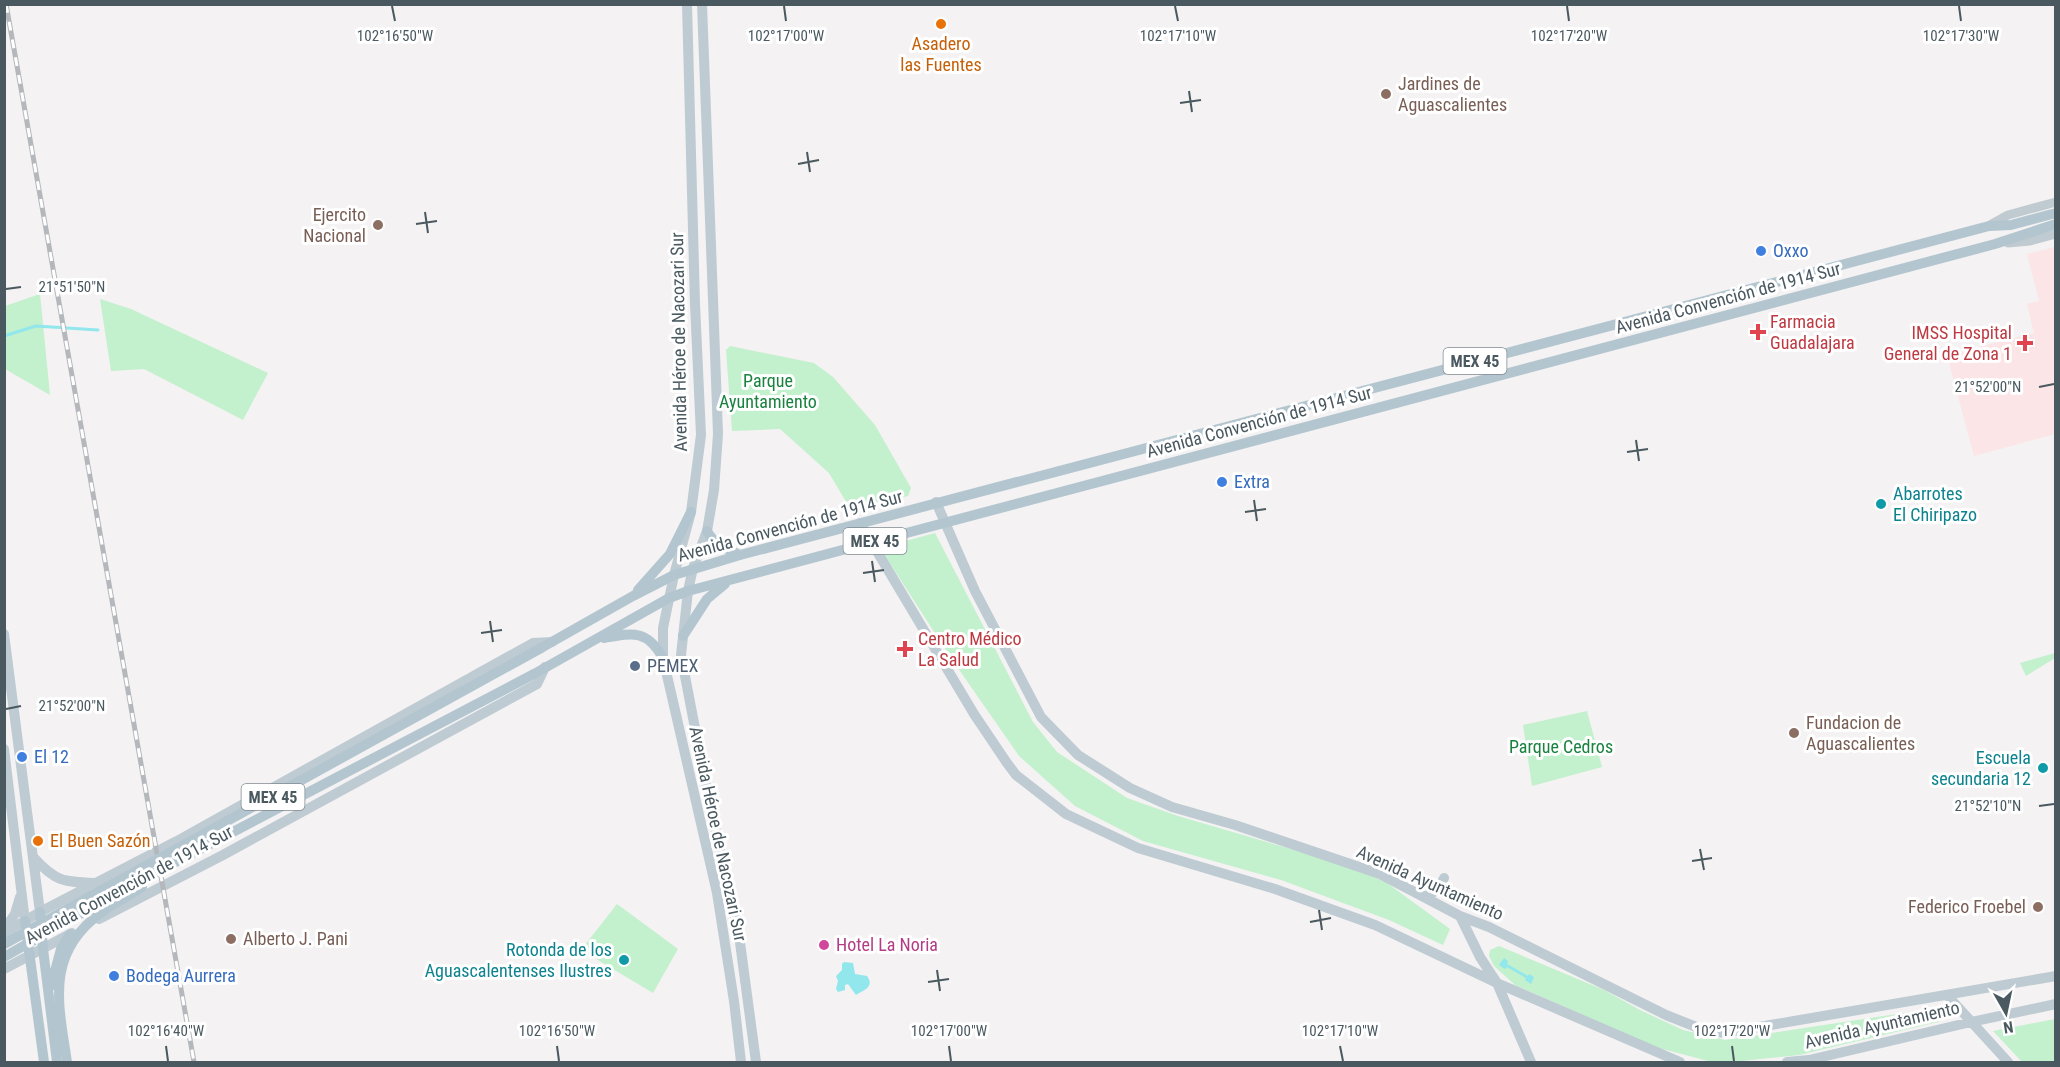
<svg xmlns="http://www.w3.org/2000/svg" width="2060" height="1067" font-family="'Roboto Condensed',sans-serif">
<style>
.medical{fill:#fbe5e6}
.green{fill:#c3f0cd}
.water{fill:#91e7ec}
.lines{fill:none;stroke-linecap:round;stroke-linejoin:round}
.stream{stroke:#91e7ec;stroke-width:3}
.tertiary{stroke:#c0cbd1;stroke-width:9}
.secondary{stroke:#becbd3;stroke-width:10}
.primary{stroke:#b3c6d0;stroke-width:10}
.rail-casing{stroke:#b4b8bc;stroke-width:5}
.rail{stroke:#fff;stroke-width:3;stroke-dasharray:9;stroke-linecap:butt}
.primary-bridge{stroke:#b3c6d0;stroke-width:10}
.ticks{fill:none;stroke:#4a5960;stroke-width:2}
.food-dot{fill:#e8710a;stroke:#fff;stroke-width:2}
.education-dot{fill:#8d6e63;stroke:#fff;stroke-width:2}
.shop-dot{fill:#3f7fe0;stroke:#fff;stroke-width:2}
.health-dot{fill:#e0444e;stroke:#fff;stroke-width:2}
.culture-dot{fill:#0f9aa8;stroke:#fff;stroke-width:2}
.service-dot{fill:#5c6f8a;stroke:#fff;stroke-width:2}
.hotel-dot{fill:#d1479c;stroke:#fff;stroke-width:2}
.labels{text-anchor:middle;stroke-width:6;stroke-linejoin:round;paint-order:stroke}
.shield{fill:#fff;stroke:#808b90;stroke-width:1.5}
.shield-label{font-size:16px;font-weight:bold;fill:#4a5960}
.food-label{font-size:18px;fill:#c56008;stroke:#fff}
.education-label{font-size:18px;fill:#785e54;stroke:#fff;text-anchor:start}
.shop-label{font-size:18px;fill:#366cbe;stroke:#fff;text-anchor:start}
.street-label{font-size:18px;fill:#4a5960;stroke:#fff}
.health-label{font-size:18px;fill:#be3a42;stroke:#fff;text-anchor:start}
.park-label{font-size:18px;fill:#19823e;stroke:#fff}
.culture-label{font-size:18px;fill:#0d838f;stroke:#fff;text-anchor:end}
.service-label{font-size:18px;fill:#4e5e75;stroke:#fff;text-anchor:start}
.hotel-label{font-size:18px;fill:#b23c85;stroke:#fff;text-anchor:start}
.ticks-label{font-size:15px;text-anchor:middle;fill:#4a5960;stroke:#fff;stroke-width:6;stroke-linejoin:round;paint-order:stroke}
</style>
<rect width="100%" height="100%" fill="#f4f2f2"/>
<path class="medical" d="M 2055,247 L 2055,434 L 1974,456 L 1947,355 L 2034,333 L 2027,304 L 2039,301 L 2027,254 Z"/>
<path class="green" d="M 40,294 L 50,395 L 5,369 L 5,306 Z
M 100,299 L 131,309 L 268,373 L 243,420 L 144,369 L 111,371 Z
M 730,346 L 814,363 L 833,377 L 875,425 L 911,488 L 908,496 L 851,510 L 829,473 L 780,429 L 732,431 L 726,350 Z
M 935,533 L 1033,722 L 1057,752 L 1127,798 L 1178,816 L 1352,867 L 1387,883 L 1450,929 L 1443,945 L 1389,920 L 1281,880 L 1143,841 L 1075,806 L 1019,756 L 951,658 L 880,548 Z
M 2055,653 L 2055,658 L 2026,676 L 2020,663 Z
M 1587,711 L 1602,767 L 1532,786 L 1523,725 Z
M 617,904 L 678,949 L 653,993 L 581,950 Z
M 1499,946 L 1604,990 L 1640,1010 L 1683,1030 L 1725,1040 L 1930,1009 L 1938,1008 L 1942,1013 L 1943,1019 L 1938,1022 L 1799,1055 L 1731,1062 L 1712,1062 L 1655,1047 L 1515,985 L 1494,966 L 1489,956 L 1490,950 Z
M 2055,1019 L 2055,1062 L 2022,1062 L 1993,1031 Z"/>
<path class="water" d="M 1504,958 L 1508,961 L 1507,964 L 1528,976 L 1529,974 L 1534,977 L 1531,984 L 1525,980 L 1526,978 L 1507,967 L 1505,969 L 1499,965 Z
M 844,962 L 853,963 L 855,974 L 867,976 C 875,987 864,990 856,995 L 848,984 L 845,985 L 845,990 L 838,992 L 836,989 L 838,981 L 836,976 L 842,970 L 842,964 Z"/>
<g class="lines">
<path class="stream" d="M 4,336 L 36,326 L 98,330"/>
<path class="tertiary" d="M 1990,225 L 2008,215 L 2056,202
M 2008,243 L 2030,241 L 2056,234"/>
<path class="secondary" d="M 687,4 L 695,304 L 701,435 L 691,512 L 674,575 L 663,628 L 663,658 L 717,893 L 734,1001 L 741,1062
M 702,4 L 718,434 L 714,490 L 707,531 L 693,568 L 688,591 L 681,655 L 707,791 L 739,935 L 756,1062
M 936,502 L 975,591 L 1041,717 L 1078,755 L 1130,788 L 1172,807 L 1235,825 L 1380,874 L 1460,916 L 1489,927 L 1666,1015 L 1704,1030 L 1724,1033 L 2056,976
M 860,523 L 974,714 L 1007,763 L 1016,775 L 1066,814 L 1138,848 L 1275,889 L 1375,925 L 1497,983 L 1680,1062
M 4,634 L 40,912
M 4,749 L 25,921
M 34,858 C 56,882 64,882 95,883
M 1426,896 C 1436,892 1440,888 1444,878
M 1460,916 L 1480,957 L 1497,983 L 1531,1062
M 99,919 L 223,855 L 537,684 L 545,667
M 4,930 L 15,914 L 20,897
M 4,933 L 40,912 L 177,841 L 533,643 L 552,642
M 4,969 L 72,933
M 1947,995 L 2008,1062
M 1787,1062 L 1809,1060 L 1971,1022 L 2056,1004"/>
<path class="primary" d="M 707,531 C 714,544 727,549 740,555
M 638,590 L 670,554 L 691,512
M 683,636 L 707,599 L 725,584
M 604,638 C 632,633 647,629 663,658
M 541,648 L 633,596 L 674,575 L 740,555 L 1989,226 L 2011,225 L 2056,213
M 534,674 L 669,598 L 688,591 L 1995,244 L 2056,224
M 40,912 L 43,949 L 57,1062
M 25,921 L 44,1062
M 51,986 L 61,949 L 70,934"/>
<defs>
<path id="rail" d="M 6,4 L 194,1062"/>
</defs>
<use href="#rail" class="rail-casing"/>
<use href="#rail" class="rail"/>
<path class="primary-bridge" d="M 4,944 L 541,648
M 4,957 L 126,888 L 534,674
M 67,1062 C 58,1002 45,953 102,912 C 115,903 129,896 142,887"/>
</g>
<path class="ticks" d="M 392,6 L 395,21M 784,6 L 786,21M 1175,6 L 1178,21M 1567,6 L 1569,21M 1959,6 L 1961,21M 1189,91 L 1192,112M 1180,103 L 1201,100M 807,152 L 810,172M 798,164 L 819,160M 425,212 L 428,233M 416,224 L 437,221M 6,289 L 21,287M 2039,387 L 2054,384M 1636,440 L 1639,461M 1627,452 L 1648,449M 1254,500 L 1257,521M 1245,512 L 1266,509M 872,561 L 875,582M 863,573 L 884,570M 490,621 L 493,642M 481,633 L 502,630M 6,709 L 21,706M 2039,806 L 2054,804M 1700,849 L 1704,870M 1692,861 L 1712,858M 1319,910 L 1322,930M 1310,922 L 1331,918M 937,970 L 940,991M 928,982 L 949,979M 166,1046 L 168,1061M 557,1046 L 559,1061M 949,1046 L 951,1061M 1340,1046 L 1343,1061M 1732,1046 L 1734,1061"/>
<g class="food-dot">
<circle cx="941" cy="24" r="6"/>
<circle cx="38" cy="841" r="6"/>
</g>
<g class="education-dot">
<circle cx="1386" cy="94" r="6"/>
<circle cx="378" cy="225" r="6"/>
<circle cx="1794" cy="733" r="6"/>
<circle cx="2038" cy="907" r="6"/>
<circle cx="231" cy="939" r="6"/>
</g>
<g class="shop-dot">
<circle cx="1761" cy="251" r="6"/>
<circle cx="1222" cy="482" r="6"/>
<circle cx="22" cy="757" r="6"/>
<circle cx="114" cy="976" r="6"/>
</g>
<g class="health-dot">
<path d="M1755 323h6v6h6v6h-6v6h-6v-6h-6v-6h6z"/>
<path d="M2022 334h6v6h6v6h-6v6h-6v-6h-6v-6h6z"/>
<path d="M902 640h6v6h6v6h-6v6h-6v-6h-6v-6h6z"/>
</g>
<g class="culture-dot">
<circle cx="1881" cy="504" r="6"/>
<circle cx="2043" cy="768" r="6"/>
<circle cx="624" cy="960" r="6"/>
</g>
<circle class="service-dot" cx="635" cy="666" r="6"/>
<circle class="hotel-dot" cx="824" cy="945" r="6"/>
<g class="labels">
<g class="shield">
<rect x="1443.5" y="348" width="63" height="26" rx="4.5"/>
<rect x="843.5" y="528" width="63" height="26" rx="4.5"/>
<rect x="241.5" y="784" width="63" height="26" rx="4.5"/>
</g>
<g class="shield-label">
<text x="1475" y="367">MEX 45</text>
<text x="875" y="547">MEX 45</text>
<text x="273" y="803">MEX 45</text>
</g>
<g class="food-label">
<text x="941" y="50">Asadero<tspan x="941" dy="21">las Fuentes</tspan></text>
<text x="50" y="847" text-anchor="start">El Buen Sazón</text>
</g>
<g class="education-label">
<text x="1398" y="90">Jardines de<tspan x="1398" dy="21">Aguascalientes</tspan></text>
<text x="366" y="221" text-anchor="end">Ejercito<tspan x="366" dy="21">Nacional</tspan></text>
<text x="1806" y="729">Fundacion de<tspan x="1806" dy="21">Aguascalientes</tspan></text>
<text x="2026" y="913" text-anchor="end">Federico Froebel</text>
<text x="243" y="945">Alberto J. Pani</text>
</g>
<g class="shop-label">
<text x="1773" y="257">Oxxo</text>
<text x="1234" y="488">Extra</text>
<text x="34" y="763">El 12</text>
<text x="126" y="982">Bodega Aurrera</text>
</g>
<g class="street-label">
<text transform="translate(1728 298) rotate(-15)" y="6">Avenida Convención de 1914 Sur</text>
<text transform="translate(679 342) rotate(-91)" y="6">Avenida Héroe de Nacozari Sur</text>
<text transform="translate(1259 422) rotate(-15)" y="6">Avenida Convención de 1914 Sur</text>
<text transform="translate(790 526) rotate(-15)" y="6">Avenida Convención de 1914 Sur</text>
<text transform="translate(718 834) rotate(78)" y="6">Avenida Héroe de Nacozari Sur</text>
<text transform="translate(1430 883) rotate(24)" y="6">Avenida Ayuntamiento</text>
<text transform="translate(129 885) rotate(-28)" y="6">Avenida Convención de 1914 Sur</text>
<text transform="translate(1882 1025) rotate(-13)" y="6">Avenida Ayuntamiento</text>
</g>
<g class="health-label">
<text x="1770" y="328">Farmacia<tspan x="1770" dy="21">Guadalajara</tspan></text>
<text x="2012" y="339" text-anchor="end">IMSS Hospital<tspan x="2012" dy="21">General de Zona 1</tspan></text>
<text x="918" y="645">Centro Médico<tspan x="918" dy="21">La Salud</tspan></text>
</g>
<g class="park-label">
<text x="768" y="387">Parque<tspan x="768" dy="21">Ayuntamiento</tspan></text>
<text x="1561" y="753">Parque Cedros</text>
</g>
<g class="culture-label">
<text x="1893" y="500" text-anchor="start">Abarrotes<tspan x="1893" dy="21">El Chiripazo</tspan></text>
<text x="2031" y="764">Escuela<tspan x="2031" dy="21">secundaria 12</tspan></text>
<text x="612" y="956">Rotonda de los<tspan x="612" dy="21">Aguascalentenses Ilustres</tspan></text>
</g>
<g class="service-label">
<text x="647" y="672">PEMEX</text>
</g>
<g class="hotel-label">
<text x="836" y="951">Hotel La Noria</text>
</g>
</g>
<g class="ticks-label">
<text x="1961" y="41">102°17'30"W</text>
<text x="395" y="41">102°16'50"W</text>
<text x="786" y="41">102°17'00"W</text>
<text x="1178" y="41">102°17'10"W</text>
<text x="1569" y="41">102°17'20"W</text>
<text x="72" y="292">21°51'50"N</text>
<text x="1988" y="392">21°52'00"N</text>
<text x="72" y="711">21°52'00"N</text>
<text x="1988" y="811">21°52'10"N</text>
<text x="166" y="1036">102°16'40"W</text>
<text x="557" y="1036">102°16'50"W</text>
<text x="949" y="1036">102°17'00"W</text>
<text x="1340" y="1036">102°17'10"W</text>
<text x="1732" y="1036">102°17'20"W</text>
</g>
<rect width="2060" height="1067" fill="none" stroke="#4a5960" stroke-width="12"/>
<g transform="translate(2006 1013) rotate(171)" stroke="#ffffff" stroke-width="4.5" paint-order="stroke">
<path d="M0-4.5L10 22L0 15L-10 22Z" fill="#4a5960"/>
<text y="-9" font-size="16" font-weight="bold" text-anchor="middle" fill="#4a5960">N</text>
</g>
</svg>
